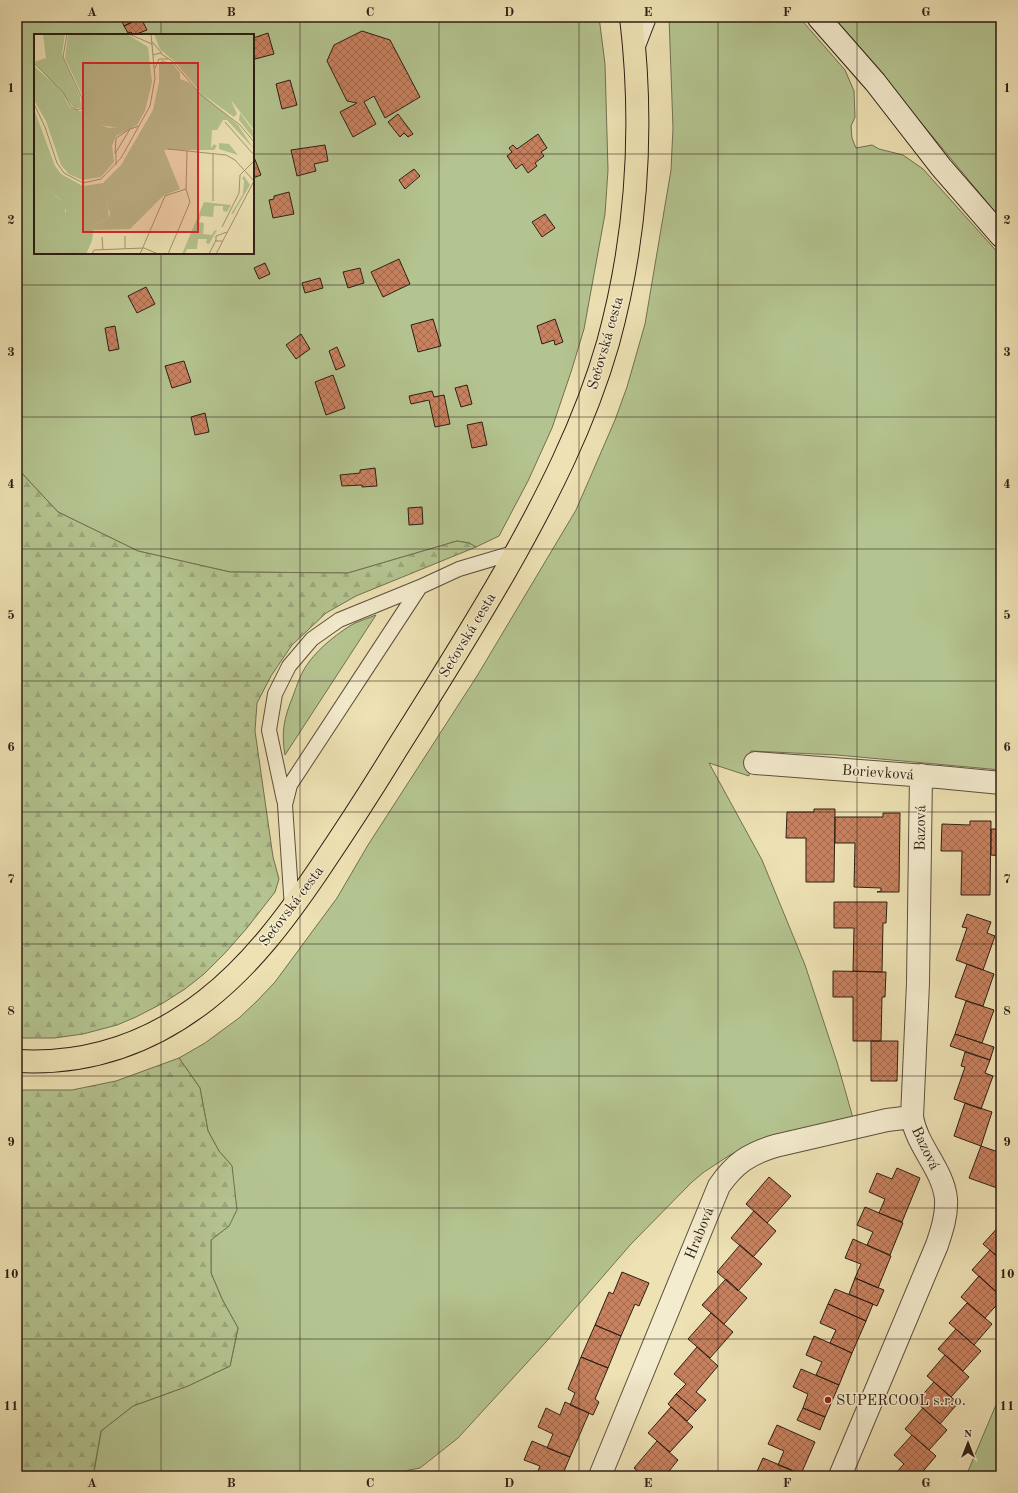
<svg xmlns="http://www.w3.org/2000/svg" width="1018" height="1493" font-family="'Old Standard TT',serif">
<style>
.green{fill:#b4c490;stroke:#707152;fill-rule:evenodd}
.forest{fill:url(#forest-firs);stroke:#707152}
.building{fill:url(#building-cross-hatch);stroke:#2d1e15}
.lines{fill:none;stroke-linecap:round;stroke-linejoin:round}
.lane-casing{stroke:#5d4f3d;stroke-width:16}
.street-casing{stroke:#5d4f3d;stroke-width:24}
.secondary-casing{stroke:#2d1e15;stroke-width:24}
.primary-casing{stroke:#2d1e15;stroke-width:24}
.lane{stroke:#f4ecce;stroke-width:14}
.street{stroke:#f4ecce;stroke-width:22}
.secondary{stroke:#f4ecce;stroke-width:22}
.primary{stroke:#eee2b4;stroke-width:22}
.grid{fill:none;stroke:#2d1e15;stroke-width:1;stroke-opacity:0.55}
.poi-dot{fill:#8f2418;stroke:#f4ecce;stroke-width:1.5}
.labels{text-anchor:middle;stroke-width:3;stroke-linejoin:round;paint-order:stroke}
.street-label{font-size:15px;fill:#2d1e15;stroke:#f4ecce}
.poi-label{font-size:15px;fill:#2d1e15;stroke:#f4ecce;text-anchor:start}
.inset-road{fill:none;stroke:#a19474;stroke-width:1}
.view{fill:#d62828;fill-opacity:0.15;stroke:#d62828;stroke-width:2}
.inset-edge{fill:none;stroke:#2d1e15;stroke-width:2}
.neatline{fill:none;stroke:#2d1e15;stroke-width:1.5}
.grid-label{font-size:13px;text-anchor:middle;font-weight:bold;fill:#2d1e15}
</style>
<defs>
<pattern id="forest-firs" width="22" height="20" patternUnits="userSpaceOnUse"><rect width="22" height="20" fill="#b4c490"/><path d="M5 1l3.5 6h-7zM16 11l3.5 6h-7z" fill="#9ba87b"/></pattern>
<pattern id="building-cross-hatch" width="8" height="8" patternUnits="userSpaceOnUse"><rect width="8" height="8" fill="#c98260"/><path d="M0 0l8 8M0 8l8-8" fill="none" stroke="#a46a4e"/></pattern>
</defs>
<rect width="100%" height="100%" fill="#eee2b4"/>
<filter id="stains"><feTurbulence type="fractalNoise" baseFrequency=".005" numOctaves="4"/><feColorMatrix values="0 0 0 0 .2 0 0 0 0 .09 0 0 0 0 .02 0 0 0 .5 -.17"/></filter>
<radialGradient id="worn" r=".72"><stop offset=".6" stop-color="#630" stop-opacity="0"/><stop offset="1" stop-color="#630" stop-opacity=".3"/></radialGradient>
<path class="green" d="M 17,17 L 599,17 L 605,64 L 608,170 L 605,214 L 584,329 L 571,372 L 552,428 L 528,481 L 499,536 L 476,547 L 469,543 L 457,541 L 348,573 L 230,572 L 138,551 L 58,512 L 17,468 ZM 35,35 L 253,35 L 253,253 L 35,253 Z
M 669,17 L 799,17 L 845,70 L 854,91 L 855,117 L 851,126 L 852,138 L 856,148 L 872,145 L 879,149 L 903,155 L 923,169 L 1001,256 L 1001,770 L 837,755 L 751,751 L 749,776 L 709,763 L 762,860 L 805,965 L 837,1062 L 853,1118 L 749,1146 L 730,1155 L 704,1172 L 692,1182 L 631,1244 L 546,1342 L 458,1438 L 420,1468 L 384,1475 L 371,1476 L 135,1476 L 94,1472 L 101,1431 L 133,1406 L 188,1386 L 230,1366 L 238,1328 L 222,1299 L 211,1273 L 211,1240 L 229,1226 L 232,1166 L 219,1151 L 208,1131 L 200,1088 L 179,1058 L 205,1043 L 239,1018 L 257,1001 L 275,982 L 337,898 L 368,845 L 477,676 L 576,510 L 615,420 L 627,387 L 645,324 L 671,170 L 673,128 Z
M 833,17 L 1001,17 L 1001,219 L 840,25 Z
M 376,615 L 285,755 C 281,732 284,718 293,696 C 297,685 301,672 309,662 C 319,648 340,631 355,623 C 362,620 369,618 376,615 Z
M 1001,1393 L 1001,1476 L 993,1476 L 984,1474 L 983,1476 L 966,1476 Z"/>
<path class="forest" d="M 17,468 L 58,512 L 138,551 L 230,572 L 348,573 L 457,541 L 469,543 L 476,547 L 356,596 L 326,613 L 292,645 L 271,676 L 257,703 L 255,731 L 273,857 L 279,879 L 275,892 L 247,928 L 225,953 L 204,974 L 185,989 L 163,1003 L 136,1017 L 117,1025 L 83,1034 L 54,1038 L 17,1038 Z
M 179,1058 L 200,1088 L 208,1131 L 219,1151 L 232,1166 L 237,1210 L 229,1226 L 211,1240 L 211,1273 L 222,1299 L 238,1328 L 230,1366 L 188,1386 L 133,1406 L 101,1431 L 93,1476 L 17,1476 L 17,1090 L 72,1090 L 116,1081 Z"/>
<path class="building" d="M 120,17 L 141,17 L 141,18 L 124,26 Z
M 141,18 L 147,30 L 134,35 L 131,32 L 128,33 L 124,26 Z
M 362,31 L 390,40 L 420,97 L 385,118 L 374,96 L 364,102 L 376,124 L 353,137 L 340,112 L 357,103 L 347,101 L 327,61 L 334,45 Z
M 268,33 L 274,54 L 255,59 L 253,50 L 253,38 Z
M 290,80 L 297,105 L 282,109 L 276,84 Z
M 398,114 L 413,134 L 408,137 L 404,133 L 400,137 L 388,122 Z
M 538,134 L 547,148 L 541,152 L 544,156 L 535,163 L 537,166 L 528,173 L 522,164 L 516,169 L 507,156 L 512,152 L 509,148 L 513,145 L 517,149 Z
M 325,145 L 328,161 L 314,164 L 316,171 L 297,176 L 291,150 Z
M 254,157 L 261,175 L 253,178 L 253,158 Z
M 414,169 L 420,176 L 405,189 L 399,180 Z
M 289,192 L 294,214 L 273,218 L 269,200 L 274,199 L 274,196 Z
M 545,214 L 555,228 L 542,237 L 532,222 Z
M 399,259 L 410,284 L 383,297 L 371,272 Z
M 265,263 L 270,274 L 259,279 L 254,268 Z
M 360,268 L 364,283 L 348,288 L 343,272 Z
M 320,278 L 323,288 L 305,293 L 302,283 Z
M 146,287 L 155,304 L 137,313 L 128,296 Z
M 433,319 L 441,346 L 418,352 L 411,325 Z
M 555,319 L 563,342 L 555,345 L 554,340 L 542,344 L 537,326 Z
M 115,326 L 119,349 L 109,351 L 105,328 Z
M 301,334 L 310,349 L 296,359 L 286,345 Z
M 337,347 L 345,366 L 336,370 L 329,351 Z
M 184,361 L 191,382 L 172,388 L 165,366 Z
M 333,375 L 345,408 L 326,415 L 315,382 Z
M 467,385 L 472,404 L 461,407 L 455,388 Z
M 432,391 L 434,397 L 444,395 L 450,424 L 435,427 L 429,400 L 411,404 L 409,396 Z
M 205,413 L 209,432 L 195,435 L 191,417 Z
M 482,422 L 487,445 L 472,448 L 467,425 Z
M 375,468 L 377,486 L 362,487 L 362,485 L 342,486 L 340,475 L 360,473 L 360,470 Z
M 422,507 L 423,524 L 409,525 L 408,508 Z
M 814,809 L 835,809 L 834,882 L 806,882 L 806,838 L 786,838 L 787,812 L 814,812 Z
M 883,813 L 900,813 L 899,892 L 877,892 L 881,891 L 881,888 L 854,887 L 855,843 L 835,843 L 835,817 L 883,817 Z
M 970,821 L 991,821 L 990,895 L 961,895 L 962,851 L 941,851 L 942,824 L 970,825 Z
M 991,829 L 1001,829 L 1001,856 L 991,855 Z
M 834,902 L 887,902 L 886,923 L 883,923 L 882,972 L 853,971 L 854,928 L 834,928 Z
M 967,914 L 991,922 L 987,933 L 995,936 L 983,970 L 956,960 L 967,928 L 962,927 Z
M 967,964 L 994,974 L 983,1006 L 955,997 Z
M 833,971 L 886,972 L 885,997 L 882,997 L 881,1041 L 853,1041 L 853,997 L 833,997 Z
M 966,1001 L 994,1010 L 982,1043 L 955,1034 Z
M 955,1034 L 994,1047 L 990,1060 L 950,1046 Z
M 871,1041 L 898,1041 L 897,1081 L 871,1081 Z
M 965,1052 L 990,1060 L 985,1073 L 993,1076 L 981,1109 L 954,1099 L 965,1067 L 961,1066 Z
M 965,1103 L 992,1112 L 981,1146 L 954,1136 Z
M 981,1146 L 1001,1153 L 1001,1175 L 997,1188 L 969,1178 Z
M 897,1168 L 920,1178 L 902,1222 L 879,1213 L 885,1199 L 869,1192 L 877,1173 L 892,1179 Z
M 769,1177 L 791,1196 L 767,1223 L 746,1204 Z
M 865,1207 L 903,1223 L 890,1255 L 867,1245 L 873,1232 L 857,1225 Z
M 754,1211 L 776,1231 L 753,1257 L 731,1238 Z
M 1001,1224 L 1001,1260 L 983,1244 Z
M 853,1239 L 891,1256 L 878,1288 L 855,1278 L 861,1264 L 845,1258 Z
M 740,1245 L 762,1264 L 738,1291 L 717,1272 Z
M 990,1250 L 1001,1260 L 1001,1286 L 996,1292 L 972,1270 Z
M 622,1272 L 649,1283 L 639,1306 L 635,1304 L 621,1336 L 595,1325 L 609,1292 L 613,1294 Z
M 979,1276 L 1001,1296 L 1001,1300 L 985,1318 L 961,1297 Z
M 855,1278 L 884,1290 L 877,1306 L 849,1294 Z
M 726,1279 L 747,1298 L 724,1324 L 702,1305 Z
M 835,1289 L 873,1304 L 866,1321 L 828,1304 Z
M 967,1303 L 992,1324 L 974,1345 L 949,1323 Z
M 828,1304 L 866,1321 L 852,1353 L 830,1343 L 836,1330 L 820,1323 Z
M 711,1313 L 733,1332 L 710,1358 L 688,1339 Z
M 595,1325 L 621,1336 L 608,1368 L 581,1357 Z
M 956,1329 L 981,1351 L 963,1371 L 938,1349 Z
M 814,1336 L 852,1353 L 839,1385 L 816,1375 L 822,1362 L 806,1355 Z
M 697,1347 L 718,1366 L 696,1392 L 706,1400 L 696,1411 L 676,1394 L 686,1384 L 674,1374 Z
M 945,1355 L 969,1377 L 951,1397 L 927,1376 Z
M 581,1357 L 608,1368 L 595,1399 L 599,1402 L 593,1415 L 570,1405 L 575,1393 L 568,1389 Z
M 801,1369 L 839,1385 L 825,1417 L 803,1408 L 808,1394 L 793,1387 Z
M 934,1382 L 958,1403 L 940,1424 L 916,1402 Z
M 676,1394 L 696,1411 L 687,1421 L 668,1404 Z
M 565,1402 L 589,1413 L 570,1457 L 547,1448 L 553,1434 L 538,1427 L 546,1408 L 560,1415 Z
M 671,1407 L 693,1427 L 670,1452 L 648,1433 Z
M 803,1408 L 825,1417 L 820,1430 L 797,1420 Z
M 923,1408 L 947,1430 L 929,1450 L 905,1429 Z
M 777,1425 L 815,1442 L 801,1474 L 778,1465 L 784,1451 L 768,1444 Z
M 912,1435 L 936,1456 L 919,1476 L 897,1476 L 895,1474 L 904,1464 L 894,1455 Z
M 532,1441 L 570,1457 L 562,1476 L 536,1476 L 540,1466 L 524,1460 Z
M 657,1441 L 678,1460 L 665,1476 L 643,1476 L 634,1468 Z
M 763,1458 L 801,1474 L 800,1476 L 755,1476 Z"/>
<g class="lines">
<defs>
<path id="lane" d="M 284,800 L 269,730 L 275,694 L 289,666 L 312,639 L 339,620 L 420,587
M 292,908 L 285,805 L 290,785 L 420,587 L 459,569 L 516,552"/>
<path id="street" d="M 755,763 L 939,777 L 1001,783
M 600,1476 L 719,1186 C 735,1163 749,1154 775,1146 L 887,1120 L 912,1117
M 840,1476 L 937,1245 C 942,1230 947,1215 946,1199 C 943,1169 917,1147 912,1117 L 918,983 L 921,775"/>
<path id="secondary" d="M 818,17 L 875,82 L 941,167 L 1001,236
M 635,43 L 645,17"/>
<path id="primary" d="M 17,1061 C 88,1065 151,1043 206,1000 C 251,965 286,918 318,871 C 345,831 371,791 396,750 C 434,690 471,631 506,570 C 547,498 585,423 608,343 C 637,237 644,126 631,17"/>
</defs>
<use href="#lane" class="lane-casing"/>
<use href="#street" class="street-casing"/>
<use href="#secondary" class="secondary-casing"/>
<use href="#primary" class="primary-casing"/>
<use href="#lane" class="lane"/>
<use href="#street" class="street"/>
<use href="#secondary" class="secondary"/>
<use href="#primary" class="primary"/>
</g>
<path class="grid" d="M 161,17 L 161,35M 300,17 L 300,1476M 439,17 L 439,1476M 579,17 L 579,1476M 718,17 L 718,1476M 857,17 L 857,1476M 17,154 L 35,154M 253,154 L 1001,154M 161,253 L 161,1476M 17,285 L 1001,285M 17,417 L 1001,417M 17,549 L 1001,549M 17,681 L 1001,681M 17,812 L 1001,812M 17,944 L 1001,944M 17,1076 L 1001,1076M 17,1208 L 1001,1208M 17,1339 L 1001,1339"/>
<circle class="poi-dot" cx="828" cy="1400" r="4"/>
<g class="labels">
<g class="street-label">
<text transform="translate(605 343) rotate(-74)" y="5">Sečovská cesta</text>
<text transform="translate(467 635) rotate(-59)" y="5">Sečovská cesta</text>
<text transform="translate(878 772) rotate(4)" y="5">Borievková</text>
<text transform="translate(920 828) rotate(-89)" y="5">Bazová</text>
<text transform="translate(291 906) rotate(-53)" y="5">Sečovská cesta</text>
<text transform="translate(926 1148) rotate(64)" y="5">Bazová</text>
<text transform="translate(699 1233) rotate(-68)" y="5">Hrabová</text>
</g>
<g class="poi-label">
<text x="836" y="1405">SUPERCOOL s.r.o.</text>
</g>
</g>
<g transform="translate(34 34)">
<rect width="220" height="220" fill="#eee2b4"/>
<path d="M 9,0 L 31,0 L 28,20 L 46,62 L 47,73 L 41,75 L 0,28 L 12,24 ZM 34,0 L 93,0 L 114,13 L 118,48 L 111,77 L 103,91 L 88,94 L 64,91 L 55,87 L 46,77 L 50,74 L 49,63 L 31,24 ZM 120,0 L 220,0 L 220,96 L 197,66 L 203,80 L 200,83 L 168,60 L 141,28 L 126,15 ZM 128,26 L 139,30 L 146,39 L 146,45 L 154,48 L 204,91 L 220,115 L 193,86 L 189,86 L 183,96 L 178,96 L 177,114 L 180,110 L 183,112 L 180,116 L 130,116 L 146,155 L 129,162 L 96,195 L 59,196 L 60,191 L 75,184 L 76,179 L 73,173 L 74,159 L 69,149 L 87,131 L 119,76 L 125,48 L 125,30 ZM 206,79 L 220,98 L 220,105 L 205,86 ZM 185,109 L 195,110 L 204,121 L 185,115 ZM 0,116 L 8,131 L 7,149 L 31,170 L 31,184 L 26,201 L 26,215 L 29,220 L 0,220 ZM 210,142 L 216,151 L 203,173 L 199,180 L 197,180 L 209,160 L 210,147 L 208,144 ZM 170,168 L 197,171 L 193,178 L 189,177 L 189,172 L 180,172 L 179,183 L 167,182 L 165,188 L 170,189 L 169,200 L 178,201 L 180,197 L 183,196 L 175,210 L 172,209 L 173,205 L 164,205 L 163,215 L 153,215 L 151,220 L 148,220 Z" fill="#b4c490"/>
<path d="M 0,32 L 27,57 L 36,74 L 46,77 L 55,87 L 75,94 L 103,91 L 82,102 L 78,112 L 80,128 L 67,143 L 48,146 L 35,140 L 27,131 L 12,87 L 0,66 ZM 0,75 L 21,132 L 27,140 L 49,152 L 69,149 L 75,161 L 73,169 L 75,184 L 60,191 L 58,207 L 52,220 L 29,220 L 26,215 L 26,201 L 32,176 L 26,165 L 6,149 L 8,131 L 0,116 Z" fill="#b4c490"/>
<path class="inset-road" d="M 95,0 L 118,10M 118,8 L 128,19M 119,21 L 126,19 L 138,27 L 167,61 L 206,91 L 220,108M 0,29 L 29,58 L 37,73 L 43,76 L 48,74 L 48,64 L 29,23 L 33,0M 121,34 L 125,25 L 134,25M 0,70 L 11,93 L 23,129 L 30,139 L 49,149 L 67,145 L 87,124 L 116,72 L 121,44 L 117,0M 191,88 L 220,121M 134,115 L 192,121 L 201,126 L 220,147M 81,120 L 82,104 L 96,95M 82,131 L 82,118 L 96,95 L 105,92M 179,167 L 179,119M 188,193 L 205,159 L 206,141 L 220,127M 91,202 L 91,215M 68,203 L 69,216M 188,207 L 182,207 L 182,202 L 193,198M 58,220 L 60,216 L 110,214 L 124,220M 106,220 L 131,162 L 152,155M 134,220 L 156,168 L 152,155 L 153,117M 175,220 L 182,206M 182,220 L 220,147"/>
<path class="view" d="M 49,29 L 164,29 L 164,198 L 49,198 Z"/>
<rect width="220" height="220" class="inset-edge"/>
</g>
<rect width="1018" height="1493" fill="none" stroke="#eee2b4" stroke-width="44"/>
<g transform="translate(968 1443)" stroke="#f4ecce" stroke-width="3" paint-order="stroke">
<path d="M0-3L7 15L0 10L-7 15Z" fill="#2d1e15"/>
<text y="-6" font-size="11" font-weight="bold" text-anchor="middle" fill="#2d1e15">N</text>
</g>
<rect x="22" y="22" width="974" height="1449" class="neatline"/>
<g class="grid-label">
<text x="92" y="16">A</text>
<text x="231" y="16">B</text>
<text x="370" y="16">C</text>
<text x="509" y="16">D</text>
<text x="648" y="16">E</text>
<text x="787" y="16">F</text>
<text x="926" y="16">G</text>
<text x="11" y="92">1</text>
<text x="1007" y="92">1</text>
<text x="11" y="224">2</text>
<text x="1007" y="224">2</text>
<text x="11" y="356">3</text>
<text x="1007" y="356">3</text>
<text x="11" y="488">4</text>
<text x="1007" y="488">4</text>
<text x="11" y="619">5</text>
<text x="1007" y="619">5</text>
<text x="11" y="751">6</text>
<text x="1007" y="751">6</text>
<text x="11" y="883">7</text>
<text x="1007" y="883">7</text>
<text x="11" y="1015">8</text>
<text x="1007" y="1015">8</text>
<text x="11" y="1146">9</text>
<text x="1007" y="1146">9</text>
<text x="11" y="1278">10</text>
<text x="1007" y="1278">10</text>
<text x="11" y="1410">11</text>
<text x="1007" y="1410">11</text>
<text x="92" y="1487">A</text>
<text x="231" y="1487">B</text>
<text x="370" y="1487">C</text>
<text x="509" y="1487">D</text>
<text x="648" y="1487">E</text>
<text x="787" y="1487">F</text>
<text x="926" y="1487">G</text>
</g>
<rect width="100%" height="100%" filter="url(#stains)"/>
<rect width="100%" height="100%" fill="url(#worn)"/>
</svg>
